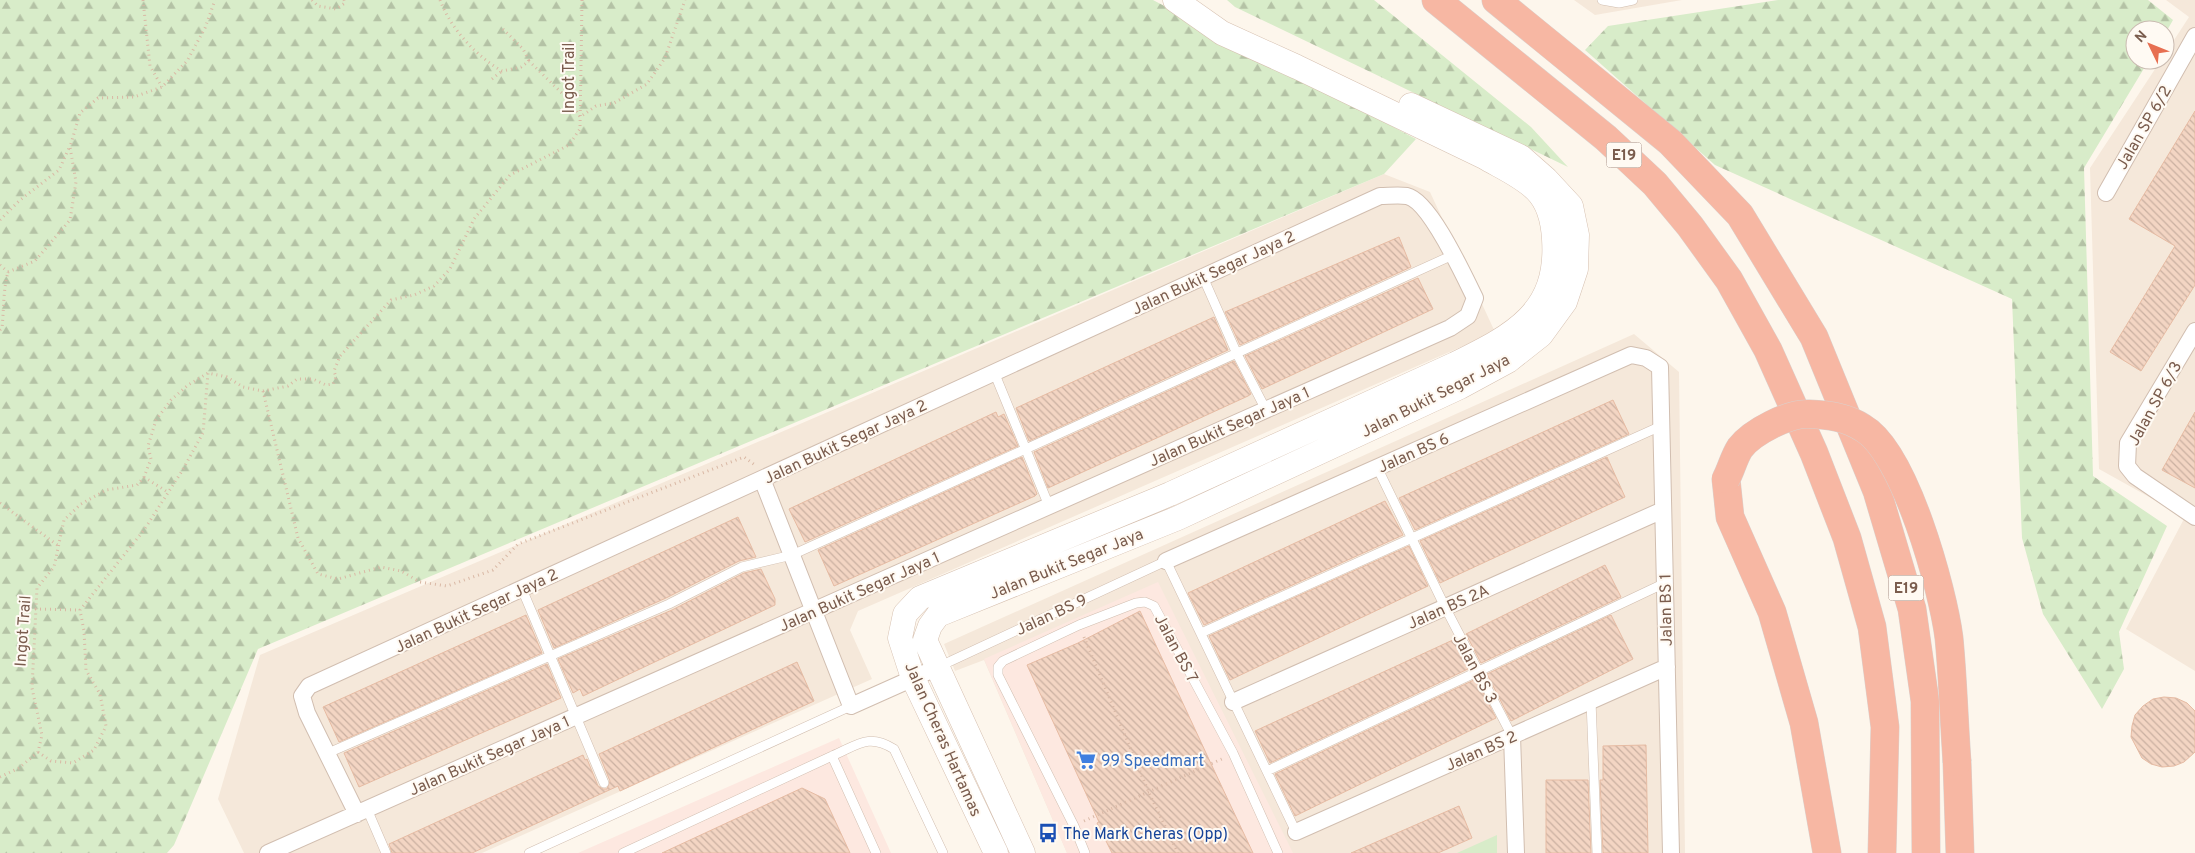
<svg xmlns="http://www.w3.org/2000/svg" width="2195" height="853" font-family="Overpass,sans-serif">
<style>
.residential{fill:#f5e8da}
.commercial{fill:#fde8e0}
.green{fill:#d8ecc9}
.forest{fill:url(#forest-firs)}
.building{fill:url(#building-back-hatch);stroke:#e6bba3}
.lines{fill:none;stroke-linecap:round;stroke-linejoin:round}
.lane-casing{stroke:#d1beb0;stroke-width:10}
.street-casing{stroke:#d1beb0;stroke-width:18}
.secondary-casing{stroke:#d6c0b0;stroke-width:25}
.highway-casing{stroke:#dad1cd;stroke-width:29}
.path{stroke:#d9b8a5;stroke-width:3;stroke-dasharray:1 4;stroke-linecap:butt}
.lane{stroke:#fff;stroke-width:9}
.street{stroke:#fff;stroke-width:16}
.secondary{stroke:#fff;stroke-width:24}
.highway{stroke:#f7b7a3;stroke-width:28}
.highway-bridge-casing{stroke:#dad1cd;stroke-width:29;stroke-linecap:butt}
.highway-bridge{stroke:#f7b7a3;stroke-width:28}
.labels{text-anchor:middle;stroke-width:4;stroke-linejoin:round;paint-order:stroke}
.shield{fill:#fffaf3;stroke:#a28b7f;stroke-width:1}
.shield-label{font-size:15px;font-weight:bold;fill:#7a5c4d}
.street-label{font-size:16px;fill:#7a5c4d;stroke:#fffaf3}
.shop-label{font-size:16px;fill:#366cbe;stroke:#fffaf3;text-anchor:start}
.transit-label{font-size:16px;fill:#164399;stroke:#fffaf3;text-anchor:start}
</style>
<defs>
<pattern id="forest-firs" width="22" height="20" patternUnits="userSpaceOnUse" patternTransform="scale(1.25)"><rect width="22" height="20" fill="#d8ecc9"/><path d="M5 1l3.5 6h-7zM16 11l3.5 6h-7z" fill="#b4c2a5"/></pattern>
<pattern id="building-back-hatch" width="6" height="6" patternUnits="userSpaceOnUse" patternTransform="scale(1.25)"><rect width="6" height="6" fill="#f3d5c3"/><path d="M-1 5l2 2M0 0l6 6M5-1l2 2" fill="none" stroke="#cab0a1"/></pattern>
</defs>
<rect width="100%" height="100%" fill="#fdf6ec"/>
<path class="residential" d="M 1574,0 L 1682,0 L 1595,15 Z
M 2166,0 L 2195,0 L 2195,671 L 2126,629 L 2185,517 L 2099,469 L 2090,168 L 2161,60 L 2165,60 L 2165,54 L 2189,17 Z
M 1384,174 L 1430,192 L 1495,332 L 858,611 L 850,630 L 872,679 L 482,853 L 244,853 L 218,799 L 260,655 Z
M 1634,334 L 1679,372 L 1685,853 L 1067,853 L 984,660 L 955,671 L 944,644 Z"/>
<path class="commercial" d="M 1158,582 L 1293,853 L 1067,853 L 984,659 Z
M 839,738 L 891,853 L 578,853 Z"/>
<path class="green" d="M 1497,835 L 1497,853 L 1457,853 Z"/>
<path class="forest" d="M 0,0 L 1153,0 L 1416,139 L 1384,174 L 258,649 L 174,845 L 167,853 L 0,853 Z
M 1227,0 L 1374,0 L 1531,127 L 1568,167 L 1235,7 Z
M 1778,0 L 2148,0 L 2173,20 L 2165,34 L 2165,30 L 2135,30 L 2135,60 L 2149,60 L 2084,168 L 2093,476 L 2167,526 L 2119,632 L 2124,669 L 2102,709 L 2043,614 L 2022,538 L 2012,299 L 1715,165 L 1585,50 L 1608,26 Z"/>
<path class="building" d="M 2195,111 L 2195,285 L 2141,371 L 2110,352 L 2175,246 L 2129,219 Z
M 1399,237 L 1411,267 L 1240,345 L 1225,312 Z
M 1418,278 L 1433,309 L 1262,389 L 1245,356 Z
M 1214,317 L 1228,350 L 1029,441 L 1016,408 Z
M 1234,361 L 1251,394 L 1248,396 L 1048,488 L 1034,452 Z
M 1613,400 L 1629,434 L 1415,530 L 1399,498 Z
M 996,412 L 998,417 L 1004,414 L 1018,446 L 805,542 L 789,509 Z
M 2195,412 L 2195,488 L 2162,470 Z
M 1022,457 L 1037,494 L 1035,496 L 834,586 L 818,550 Z
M 1607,457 L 1625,497 L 1440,583 L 1420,541 Z
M 1385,501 L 1403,535 L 1204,625 L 1188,593 Z
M 738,517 L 756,557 L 739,561 L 666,598 L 554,648 L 538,610 Z
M 1409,546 L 1428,586 L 1230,680 L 1209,636 Z
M 1605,565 L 1621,597 L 1481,663 L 1466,634 Z
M 761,569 L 775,599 L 775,605 L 583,696 L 580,689 L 573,693 L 558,659 L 672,610 L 744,573 Z
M 1140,611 L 1213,768 L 1253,853 L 1112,853 L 1097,823 L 1099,822 L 1027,665 L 1078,643 Z
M 526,615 L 542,653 L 339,742 L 323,707 Z
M 1611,615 L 1633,659 L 1511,721 L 1487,674 Z
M 1455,639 L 1470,668 L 1270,763 L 1255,731 Z
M 797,662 L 814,701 L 801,707 L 620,791 L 618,786 L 472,853 L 392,853 L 389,844 L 583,755 L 585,760 L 587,759 L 598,786 L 603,789 L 607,789 L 610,781 L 599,754 Z
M 547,664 L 561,698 L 359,787 L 344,753 Z
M 1476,679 L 1496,718 L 1295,816 L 1275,774 Z
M 2164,697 L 2176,698 L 2187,703 L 2195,711 L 2195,752 L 2184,762 L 2174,766 L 2162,767 L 2151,764 L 2142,758 L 2131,737 L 2132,726 L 2135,715 L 2143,706 L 2153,699 Z
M 1646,745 L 1648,853 L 1603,853 L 1600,780 L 1603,780 L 1603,746 Z
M 1546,780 L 1588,780 L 1591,853 L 1546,853 Z
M 802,788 L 825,799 L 850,853 L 662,853 Z
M 1459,806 L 1472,838 L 1438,853 L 1351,853 Z"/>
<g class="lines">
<defs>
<path id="lane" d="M 1602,0 L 1619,3 L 1633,0
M 1203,277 L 1237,354 L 1266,410
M 994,372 L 1049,506
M 1377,467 L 1445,607 L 1512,736
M 522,589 L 604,783
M 1201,633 L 1661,426
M 938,667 L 1166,561 L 1296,832
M 1591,701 L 1597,853
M 328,753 L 669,604 L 742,567 L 792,555 L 1453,255
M 1267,771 L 1665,583
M 367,809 L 386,853
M 529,853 L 851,706
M 623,853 L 832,756
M 876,853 L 832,756 C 858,745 868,733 894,749 L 943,853
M 1085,853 L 1074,826 L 998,675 L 998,667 L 1003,661 L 1079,625 L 1136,603 L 1145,602 L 1154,606 L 1233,753 L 1278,853"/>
<path id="street" d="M 2106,193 L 2195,36
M 2195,331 L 2128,443 L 2127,466 L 2135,476 L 2195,517
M 762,479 L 851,706 L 936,668
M 1166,561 L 1631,355 L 1646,358 L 1660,367 L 1671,853
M 1233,702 L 1663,510
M 1512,736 L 1516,853
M 1296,832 L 1667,667
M 268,853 C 662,678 1056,503 1450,328 L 1468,316 L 1475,298 C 1464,276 1430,201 1407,196 C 1399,195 1388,196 1380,196 L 309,686 L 302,696 L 307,713 L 357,814"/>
<path id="secondary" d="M 996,853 L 913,678 L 900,638 L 905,614 L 920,598 L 1170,494 L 1455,364 C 1514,335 1559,312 1554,239 C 1553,221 1549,203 1536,190 C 1522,176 1501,167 1484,157 L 1297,67 L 1222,33 L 1175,0
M 1023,853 L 925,640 L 930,626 L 938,615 L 1178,518 L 1460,387 L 1508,361 L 1541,335 L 1565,302 L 1576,269 L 1577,235 L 1571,206 L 1546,179 L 1521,157 L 1411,105"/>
<path id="highway" d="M 1436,0 L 1606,138 L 1655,184 L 1690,226 L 1729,280 L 1768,350 L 1814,453 L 1847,538 L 1872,627 L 1885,727 L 1882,853
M 1496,0 L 1670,142 L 1740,215 L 1814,337 L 1877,491 L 1912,609 L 1925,701 L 1926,853
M 1726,479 L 1730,517 L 1772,612 L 1804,723 L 1827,853
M 1957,762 L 1960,853"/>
</defs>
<use href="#lane" class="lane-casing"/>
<use href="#street" class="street-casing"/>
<use href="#secondary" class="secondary-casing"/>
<use href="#highway" class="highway-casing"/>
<path class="path" d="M 143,0 L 150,66 L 162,87
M 312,0 L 318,6 L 336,9 L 345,3 L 344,0
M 440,0 C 451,29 476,56 502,71 L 521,67 L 529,61 L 571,102 L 580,117 L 596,106 L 614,103 L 647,84 L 665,58 L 685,0
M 503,29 L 523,49 L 529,61
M 492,79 L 502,71
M 0,220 L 20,200 L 59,170 L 69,148
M 0,265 L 8,272
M 8,272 L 35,261 L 70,220 L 76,182 L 70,147 L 80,113 L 98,98 L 134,97 L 162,87 L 187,61 L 205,28 L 215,0
M 0,330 L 2,328 C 4,309 3,290 8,272
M 263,391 L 298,538 L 318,574 L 338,579 L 381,567 L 401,571 L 420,582 L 447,586 L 493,570 L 518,544 L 744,457 L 755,465
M 144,477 L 169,493
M 0,503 L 60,547
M 35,609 L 80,610
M 1084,637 L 1149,793 L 1178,853
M 38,752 L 51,761 L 73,763 L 94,750 L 106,726 L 100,694 L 86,670 L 84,631 L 80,610 L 144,530 L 182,471 L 203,433 L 208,373
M 0,777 L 19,768 L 38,752 L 42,735 L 32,688 L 37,588 L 54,567 L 64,520 L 81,504 L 106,490 L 137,485 L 144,477 L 151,459 L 148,446 L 156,420 L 171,400 L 188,385 L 208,373 L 227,377 L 243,387 L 263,391 L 288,386 L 297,379 L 313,379 L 326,385 L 333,384 L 336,377 L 334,371 L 340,356 L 391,300 L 414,295 L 434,286 L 450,269 L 474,219 L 510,175 L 569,145 L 580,129 L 582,0
M 1084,821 L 1224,758"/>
<use href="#lane" class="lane"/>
<use href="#street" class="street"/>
<use href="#secondary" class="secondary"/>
<use href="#highway" class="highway"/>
<defs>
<path id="highway-bridge" d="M 1726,479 C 1731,470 1734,457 1740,448 C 1752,432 1789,413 1809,414 C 1829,415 1846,417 1863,428 C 1905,452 1943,590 1949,638 C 1953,679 1954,721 1957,762"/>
</defs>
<use href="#highway-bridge" class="highway-bridge-casing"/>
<use href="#highway-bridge" class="highway-bridge"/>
</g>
<defs>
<symbol id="supermarket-bare" viewBox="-9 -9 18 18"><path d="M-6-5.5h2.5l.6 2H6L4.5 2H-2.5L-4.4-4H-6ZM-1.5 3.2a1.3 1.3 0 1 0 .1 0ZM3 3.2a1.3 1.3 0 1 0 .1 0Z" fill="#3f7fe0" stroke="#fffaf3" stroke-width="2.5" paint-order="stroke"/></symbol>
<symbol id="bus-bare" viewBox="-9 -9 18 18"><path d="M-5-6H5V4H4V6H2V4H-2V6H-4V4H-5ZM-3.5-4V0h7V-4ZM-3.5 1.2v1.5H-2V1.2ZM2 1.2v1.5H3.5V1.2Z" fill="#1a4fb4" stroke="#fffaf3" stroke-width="2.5" paint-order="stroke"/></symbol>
</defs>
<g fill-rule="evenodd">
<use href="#supermarket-bare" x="1072" y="746" width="28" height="28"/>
<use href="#bus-bare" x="1034" y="819" width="28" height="28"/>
</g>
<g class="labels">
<g class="shield">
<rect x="1606.5" y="142.5" width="35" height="25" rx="4"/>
<rect x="1888.5" y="575.5" width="35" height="25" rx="4"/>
</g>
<g class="shield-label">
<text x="1624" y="160">E19</text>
<text x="1906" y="593">E19</text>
</g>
<g class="street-label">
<text transform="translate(568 78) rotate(-90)" y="6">Ingot Trail</text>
<text transform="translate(2143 127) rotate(-60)" y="6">Jalan SP 6/2</text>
<text transform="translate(1213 272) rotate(-25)" y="6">Jalan Bukit Segar Jaya 2</text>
<text transform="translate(1435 395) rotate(-27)" y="6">Jalan Bukit Segar Jaya</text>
<text transform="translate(2154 403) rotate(-61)" y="6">Jalan SP 6/3</text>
<text transform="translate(1229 426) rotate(-24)" y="6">Jalan Bukit Segar Jaya 1</text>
<text transform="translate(845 441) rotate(-25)" y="6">Jalan Bukit Segar Jaya 2</text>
<text transform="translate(1413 452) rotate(-24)" y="6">Jalan BS 6</text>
<text transform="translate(1066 563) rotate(-22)" y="6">Jalan Bukit Segar Jaya</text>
<text transform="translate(859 591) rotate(-24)" y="6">Jalan Bukit Segar Jaya 1</text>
<text transform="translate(1448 606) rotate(-24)" y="6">Jalan BS 2A</text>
<text transform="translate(476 610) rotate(-25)" y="6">Jalan Bukit Segar Jaya 2</text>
<text transform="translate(1665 610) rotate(-91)" y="6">Jalan BS 1</text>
<text transform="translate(1051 614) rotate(-25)" y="6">Jalan BS 9</text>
<text transform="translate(22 631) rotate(-86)" y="6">Ingot Trail</text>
<text transform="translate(1177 648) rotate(62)" y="6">Jalan BS 7</text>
<text transform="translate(1476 668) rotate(62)" y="6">Jalan BS 3</text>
<text transform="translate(944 739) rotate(66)" y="6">Jalan Cheras Hartamas</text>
<text transform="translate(1481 750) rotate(-24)" y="6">Jalan BS 2</text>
<text transform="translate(489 755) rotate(-24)" y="6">Jalan Bukit Segar Jaya 1</text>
</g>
<g class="shop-label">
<text x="1101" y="766">99 Speedmart</text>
</g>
<g class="transit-label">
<text x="1063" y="839">The Mark Cheras (Opp)</text>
</g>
</g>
<g transform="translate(2150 45) rotate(313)"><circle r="24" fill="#fffaf3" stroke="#cabbb1"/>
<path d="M0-4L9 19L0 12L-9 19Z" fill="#e76f51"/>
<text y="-8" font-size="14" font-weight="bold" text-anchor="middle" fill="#7a5c4d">N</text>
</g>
</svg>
